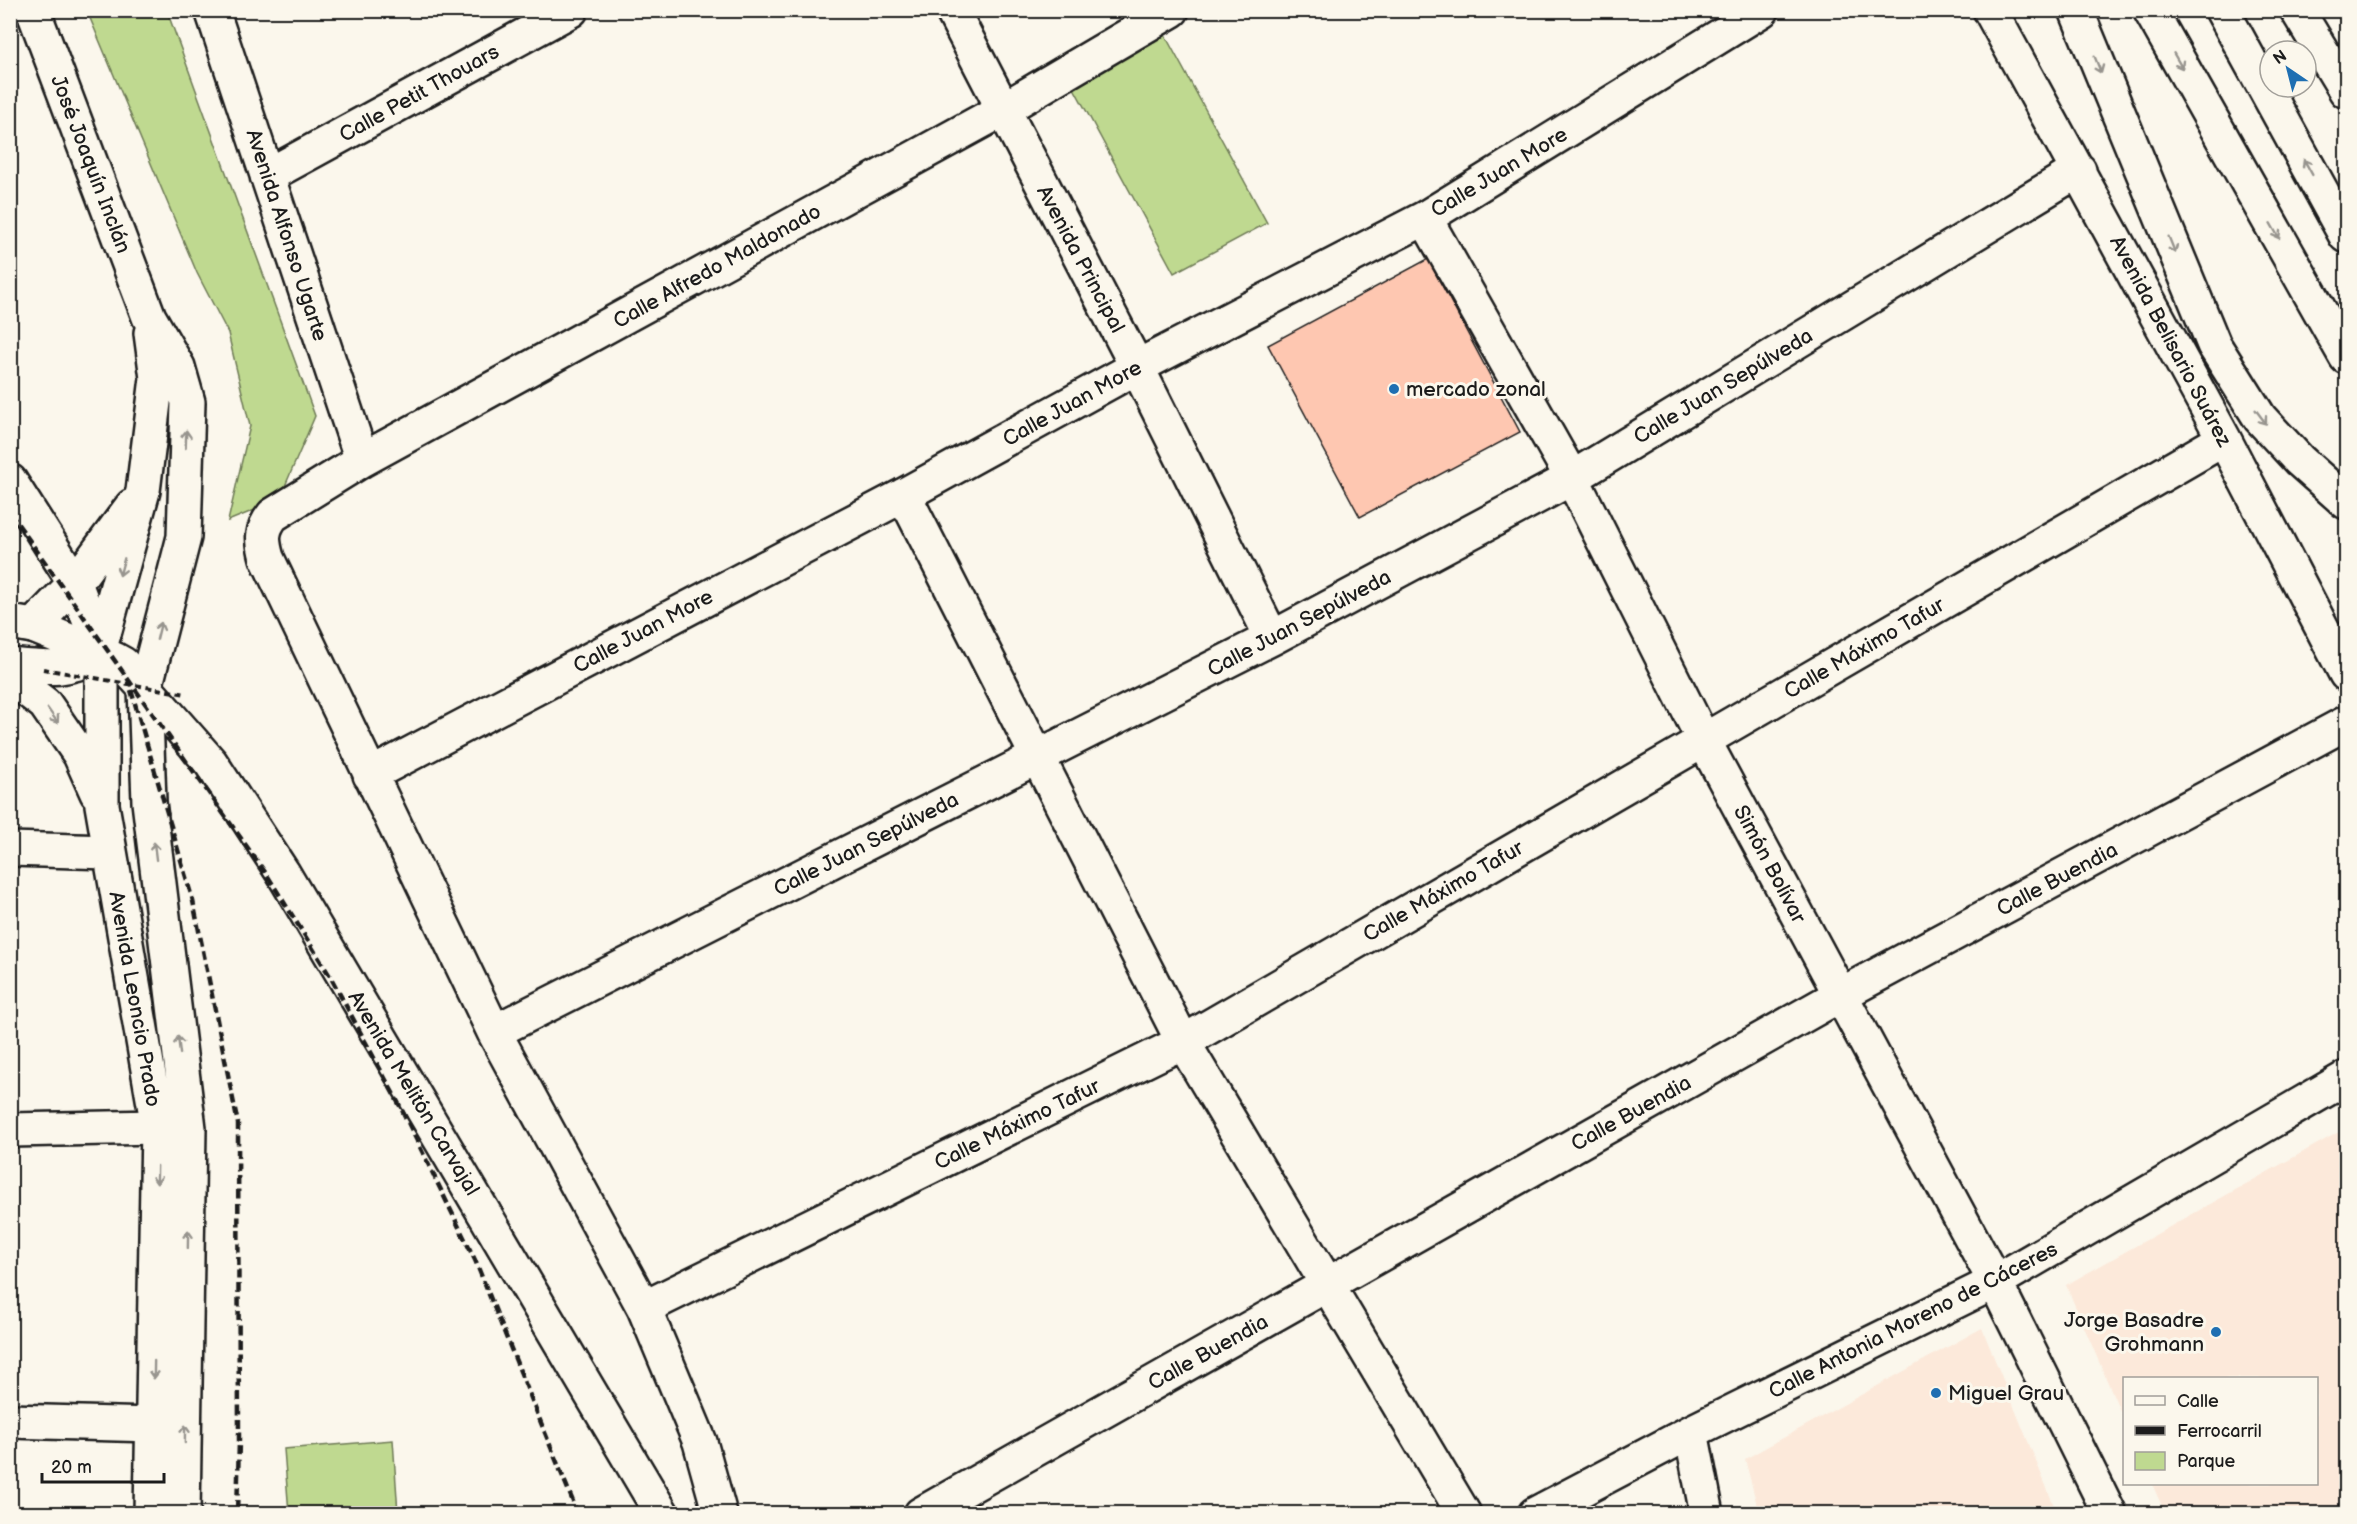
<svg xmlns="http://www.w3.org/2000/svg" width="2357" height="1524" font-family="'Balsamiq Sans',sans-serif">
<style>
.built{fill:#fce9da}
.green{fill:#bfd990;stroke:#6e7a56;stroke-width:1.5}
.building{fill:#fec7b1;stroke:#1c1c1c;stroke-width:1.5}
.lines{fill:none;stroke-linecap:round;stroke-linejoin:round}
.minor-casing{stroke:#1c1c1c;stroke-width:38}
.tertiary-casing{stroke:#1c1c1c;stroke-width:38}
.secondary-casing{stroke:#1c1c1c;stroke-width:38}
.primary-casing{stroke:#1c1c1c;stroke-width:38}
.trunk-casing{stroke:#1c1c1c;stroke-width:38}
.minor{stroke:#fbf7ec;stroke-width:33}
.tertiary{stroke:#fbf7ec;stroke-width:33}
.secondary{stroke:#fbf7ec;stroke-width:33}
.primary{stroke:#fbf7ec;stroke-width:33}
.trunk{stroke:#fbf7ec;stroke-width:33}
.rail{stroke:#1c1c1c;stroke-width:4.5;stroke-dasharray:9 4.5;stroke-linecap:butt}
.path-bridge{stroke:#1c1c1c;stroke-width:4;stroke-dasharray:6 4.5;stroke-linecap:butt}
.oneway{stroke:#97948e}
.poi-dot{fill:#1f6fb2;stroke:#fbf7ec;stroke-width:2}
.labels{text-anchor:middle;stroke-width:6;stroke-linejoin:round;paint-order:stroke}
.street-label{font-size:21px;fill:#1c1c1c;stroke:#fbf7ec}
.poi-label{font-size:21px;fill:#1c1c1c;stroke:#fbf7ec;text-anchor:start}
</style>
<rect width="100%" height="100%" fill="#fbf7ec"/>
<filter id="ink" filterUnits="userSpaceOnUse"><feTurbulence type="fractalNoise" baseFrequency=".0167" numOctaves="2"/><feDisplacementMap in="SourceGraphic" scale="12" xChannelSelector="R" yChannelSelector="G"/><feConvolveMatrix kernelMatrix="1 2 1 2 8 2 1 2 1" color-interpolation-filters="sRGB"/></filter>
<g filter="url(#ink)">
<path class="built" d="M 2346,1128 L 2346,1513 L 2165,1513 L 2152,1484 L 2316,1484 L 2316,1378 L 2124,1378 L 2124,1420 L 2066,1285 Z
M 1982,1328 L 2057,1513 L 1759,1513 L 1745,1459 Z"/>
<path class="green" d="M 87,11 L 167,11 L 315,416 L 279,500 L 228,521 L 250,426 L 228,333 L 197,273 Z
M 1160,26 L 1267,223 L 1174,273 L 1068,77 Z
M 393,1440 L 398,1513 L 289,1513 L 284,1449 Z"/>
<path class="building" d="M 1428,259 L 1520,432 L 1360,517 L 1268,345 Z"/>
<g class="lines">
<defs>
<path id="minor" d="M 212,10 L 362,460
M 952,10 L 1137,367 L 1272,638
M 1990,10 L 2224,439 L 2346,674
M 267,176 L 571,10
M 1425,218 L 1572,478 L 1704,741 L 1995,1282 L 2110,1514
M 10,481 L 75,583 L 102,654
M 904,495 L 1183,1042 L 1464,1514
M 145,688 L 211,763 L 283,873 L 662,1514
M 370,775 L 904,495 L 1137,367 L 1425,218 L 1762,10
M 10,849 L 109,852
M 494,1032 L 1272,638 L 1572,478 L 2079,170
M 10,1130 L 158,1127
M 644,1308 L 1183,1042 L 2224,439
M 10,1421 L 153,1425
M 720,1514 L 700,1442 L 644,1308 L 494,1032 L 267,558 C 262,540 261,530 273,515 L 362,460 L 1002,110 L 1172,10
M 921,1514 L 1840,995 L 2346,723"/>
<path id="tertiary" d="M 10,622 L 33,626 L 114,659 L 123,664 L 145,688
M 10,665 C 51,669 64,671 102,654
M 1691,1432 L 1707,1514
M 1535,1514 L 1691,1432 L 1995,1282 L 2346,1078"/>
<path id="secondary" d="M 2297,10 L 2346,91"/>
<path id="primary" d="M 33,10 L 149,317 L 178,367 L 188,402 L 184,537 L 145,688 L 149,802 L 189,1128 L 183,1514
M 33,626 L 75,583 L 132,506
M 10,677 L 45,704 L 80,755 L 97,793
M 151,1514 L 158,1127 L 102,805 L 102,641 L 143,491 L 157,378 L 151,333"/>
<path id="trunk" d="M 2076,10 L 2214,345 L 2260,418 L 2299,460 L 2346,502
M 2150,10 L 2346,357
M 2222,10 L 2346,236"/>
</defs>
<use href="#minor" class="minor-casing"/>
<use href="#tertiary" class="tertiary-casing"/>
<use href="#secondary" class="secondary-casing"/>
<use href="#primary" class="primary-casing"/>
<use href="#trunk" class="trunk-casing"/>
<use href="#minor" class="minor"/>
<use href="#tertiary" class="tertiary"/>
<use href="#secondary" class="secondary"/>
<use href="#primary" class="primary"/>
<use href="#trunk" class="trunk"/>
<path class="rail" d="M 10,513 L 267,875 L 330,976 L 400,1106 L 475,1260 L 578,1514
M 131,690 L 193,901 L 238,1124 L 239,1441 L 237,1514"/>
<path class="path-bridge" d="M 43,669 L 186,694"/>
</g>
<defs><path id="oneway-shaft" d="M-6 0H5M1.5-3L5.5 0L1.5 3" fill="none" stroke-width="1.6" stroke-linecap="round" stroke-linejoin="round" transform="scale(1.5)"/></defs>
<g class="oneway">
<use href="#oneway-shaft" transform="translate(2178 61) rotate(60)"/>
<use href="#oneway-shaft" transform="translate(2098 65) rotate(68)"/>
<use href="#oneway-shaft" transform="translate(2308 167) rotate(-119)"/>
<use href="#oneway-shaft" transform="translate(2275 231) rotate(60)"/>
<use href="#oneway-shaft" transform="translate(2172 245) rotate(68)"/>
<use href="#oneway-shaft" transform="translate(2261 417) rotate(53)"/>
<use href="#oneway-shaft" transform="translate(186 439) rotate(-88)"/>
<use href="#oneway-shaft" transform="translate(122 567) rotate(105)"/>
<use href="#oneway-shaft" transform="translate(159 631) rotate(-76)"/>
<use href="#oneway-shaft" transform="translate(53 716) rotate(55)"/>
<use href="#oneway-shaft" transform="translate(155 851) rotate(-97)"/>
<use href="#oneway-shaft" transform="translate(179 1045) rotate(-97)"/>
<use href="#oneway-shaft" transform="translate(157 1175) rotate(91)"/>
<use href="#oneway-shaft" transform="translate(188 1239) rotate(-89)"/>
<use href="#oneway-shaft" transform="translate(154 1370) rotate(91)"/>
<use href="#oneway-shaft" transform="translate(185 1434) rotate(-89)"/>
</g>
</g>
<g class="poi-dot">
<circle cx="1394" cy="389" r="6"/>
<circle cx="2216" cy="1332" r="6"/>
<circle cx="1936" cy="1393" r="6"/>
</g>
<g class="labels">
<g class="street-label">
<text transform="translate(419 93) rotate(-29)" y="7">Calle Petit Thouars</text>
<text transform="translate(91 164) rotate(69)" y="7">José Joaquín Inclán</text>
<text transform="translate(1499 172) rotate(-31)" y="7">Calle Juan More</text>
<text transform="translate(287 235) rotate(72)" y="7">Avenida Alfonso Ugarte</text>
<text transform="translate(1081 259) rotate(62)" y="7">Avenida Principal</text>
<text transform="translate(717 266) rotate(-29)" y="7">Calle Alfredo Maldonado</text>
<text transform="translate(2171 341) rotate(62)" y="7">Avenida Belisario Suárez</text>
<text transform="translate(1723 386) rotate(-31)" y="7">Calle Juan Sepúlveda</text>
<text transform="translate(1072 403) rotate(-29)" y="7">Calle Juan More</text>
<text transform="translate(1299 623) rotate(-28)" y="7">Calle Juan Sepúlveda</text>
<text transform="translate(643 631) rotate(-28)" y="7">Calle Juan More</text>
<text transform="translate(1864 648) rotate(-30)" y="7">Calle Máximo Tafur</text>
<text transform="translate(866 844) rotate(-27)" y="7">Calle Juan Sepúlveda</text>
<text transform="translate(1770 864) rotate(62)" y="7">Simón Bolívar</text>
<text transform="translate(2057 879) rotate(-28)" y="7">Calle Buendia</text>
<text transform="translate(1443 891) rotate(-30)" y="7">Calle Máximo Tafur</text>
<text transform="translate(135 999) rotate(80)" y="7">Avenida Leoncio Prado</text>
<text transform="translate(414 1093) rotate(59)" y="7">Avenida Melitón Carvajal</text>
<text transform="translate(1631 1113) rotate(-29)" y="7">Calle Buendia</text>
<text transform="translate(1017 1124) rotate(-26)" y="7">Calle Máximo Tafur</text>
<text transform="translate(1913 1320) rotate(-27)" y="7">Calle Antonia Moreno de Cáceres</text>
<text transform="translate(1208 1352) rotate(-29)" y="7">Calle Buendia</text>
</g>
<g class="poi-label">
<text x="1406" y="396">mercado zonal</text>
<text x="2204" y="1327" text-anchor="end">Jorge Basadre<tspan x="2204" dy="24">Grohmann</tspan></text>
<text x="1948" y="1400">Miguel Grau</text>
</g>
</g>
<rect width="2357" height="1524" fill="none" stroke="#fbf7ec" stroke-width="36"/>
<rect x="18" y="18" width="2321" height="1488" fill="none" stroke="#1c1c1c" stroke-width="2" filter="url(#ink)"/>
<rect x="2123" y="1377" width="195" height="108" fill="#fbf7ec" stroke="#a29f99" stroke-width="1.5"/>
<rect x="2135" y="1396" width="30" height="9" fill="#fbf7ec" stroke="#a29f99" stroke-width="1.5"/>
<text x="2177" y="1407" font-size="18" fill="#1c1c1c">Calle</text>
<rect x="2135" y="1426" width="30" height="9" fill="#1c1c1c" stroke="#a29f99" stroke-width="1.5"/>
<text x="2177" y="1437" font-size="18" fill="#1c1c1c">Ferrocarril</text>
<rect x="2135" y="1452" width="30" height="18" fill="#bfd990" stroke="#a29f99" stroke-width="1.5"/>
<text x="2177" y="1467" font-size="18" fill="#1c1c1c">Parque</text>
<g transform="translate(2288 69) rotate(325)"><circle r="28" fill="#fbf7ec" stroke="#a29f99" stroke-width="1.5"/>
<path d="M0-4.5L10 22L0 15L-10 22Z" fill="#1f6fb2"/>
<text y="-9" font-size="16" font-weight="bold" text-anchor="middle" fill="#1c1c1c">N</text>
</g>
<path d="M42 1473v9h122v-9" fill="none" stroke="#1c1c1c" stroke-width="3"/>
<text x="51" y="1473" font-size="18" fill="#1c1c1c" stroke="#fbf7ec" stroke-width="4.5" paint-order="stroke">20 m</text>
</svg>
